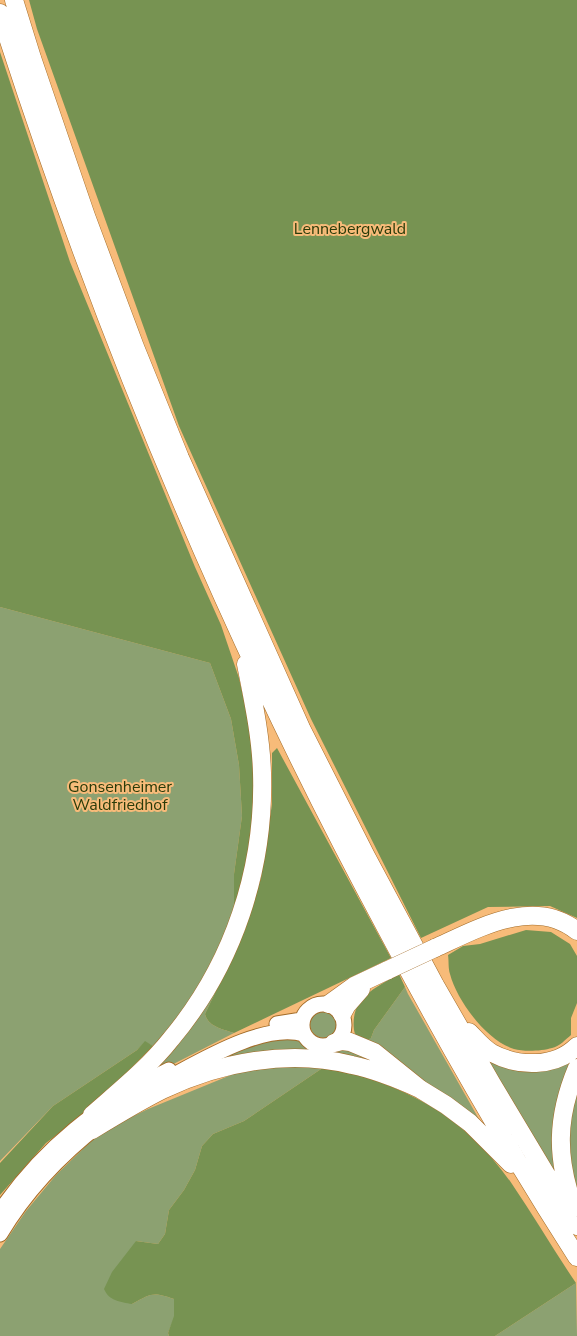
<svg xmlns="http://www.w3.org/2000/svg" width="577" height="1336" font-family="'Nunito Sans',sans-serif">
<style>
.green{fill:#8ca171}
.forest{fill:#779352}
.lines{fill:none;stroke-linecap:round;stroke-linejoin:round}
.primary-casing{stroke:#a36c28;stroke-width:17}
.motorway-casing{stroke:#a36c28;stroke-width:19}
.primary{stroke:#fff;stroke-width:15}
.motorway{stroke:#fff;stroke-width:18}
.motorway-bridge-casing{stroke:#a36c28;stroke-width:19;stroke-linecap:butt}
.motorway-bridge{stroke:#fff;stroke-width:18}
.labels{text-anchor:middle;stroke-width:4;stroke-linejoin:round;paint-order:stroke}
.park-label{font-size:16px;fill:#293b09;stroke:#f7bb79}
</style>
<rect width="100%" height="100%" fill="#f7bb79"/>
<path class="green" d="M 0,607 L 210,663 L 231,719 L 239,765 L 242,816 L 234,874 L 234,908 L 224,936 L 197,990 L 175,1023 L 153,1046 L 145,1042 L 137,1050 L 53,1106 L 0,1161 Z
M 223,977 L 205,1014 C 208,1027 223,1029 234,1033 L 152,1075 Z
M 405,987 L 408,994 L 484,1128 L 363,1039 L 371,1038 L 374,1030 Z
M310 1024a14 14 0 1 1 28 0a14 14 0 1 1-28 0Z
M 299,1038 C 317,1054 318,1053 340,1046 L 381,1064 L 219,1062 L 217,1058 L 260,1040 Z
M 571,1057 L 558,1097 L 553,1126 L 557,1177 L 493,1070 L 488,1058 Z
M 278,1065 L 324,1067 L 244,1121 L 213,1134 L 202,1146 L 195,1170 L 184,1190 L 169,1210 L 165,1234 L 158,1244 L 136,1241 L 132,1304 C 152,1293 153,1292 174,1299 L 175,1316 L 168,1333 L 169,1336 L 0,1336 L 0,1249 L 26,1211 L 56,1175 L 90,1142 L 109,1128 L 148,1109 L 231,1075 L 242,1071 Z
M 577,1091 L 577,1189 L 568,1154 L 572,1104 Z
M 576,1283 L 577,1336 L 495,1336 Z"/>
<path class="forest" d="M 29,0 L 577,0 L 577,918 L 550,906 L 488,907 L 421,938 L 311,719 L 179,426 L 37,29 Z
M 0,52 L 70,262 L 195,567 L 221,625 L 239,678 L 252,736 L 256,795 L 252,850 L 234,908 L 234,874 L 242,816 L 239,765 L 231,719 L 210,663 L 0,607 Z
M 277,748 L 391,958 L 234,1033 C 223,1029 208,1027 205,1014 L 245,930 L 261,878 L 272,804 L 272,753 Z
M 526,930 L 551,932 L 570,944 L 577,956 L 577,1003 L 571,1018 L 571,1035 C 566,1039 559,1047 552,1048 C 542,1051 524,1052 514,1049 C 487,1041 457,1001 450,974 C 448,968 449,961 448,955 L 463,946 L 480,944 Z
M 399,974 L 405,987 L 374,1030 L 371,1038 L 369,1039 C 362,1039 355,1038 354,1030 C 350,998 375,988 399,974 Z
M 145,1041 L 153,1046 L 93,1107 L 46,1143 L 0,1195 L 0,1163 L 53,1106 L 137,1050 Z
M 324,1067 C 404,1083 465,1116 512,1184 C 534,1216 554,1251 576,1283 L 495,1336 L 169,1336 L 168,1333 L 174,1316 L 174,1299 C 153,1292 152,1293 132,1304 C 121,1302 109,1301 104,1289 L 112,1272 L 136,1241 L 158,1244 L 165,1234 L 169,1210 L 184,1190 L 195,1170 L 202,1146 L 213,1134 L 244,1121 Z"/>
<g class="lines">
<defs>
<path id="primary" d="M302 1025a21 21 0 1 1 42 0a21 21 0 1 1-42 0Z
M 277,1024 L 302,1020
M 161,1082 C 198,1063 262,1022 304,1034
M 0,1212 C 43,1148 100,1104 169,1070
M 0,1234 C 26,1190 61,1154 101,1123"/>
<path id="motorway" d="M 14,0 L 32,58 L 86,216 L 135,347 L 180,458 L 301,728 L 366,856 L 435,985 L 492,1084 L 577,1226
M 0,13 C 101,329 229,636 386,928 C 445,1040 508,1150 577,1257
M 435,948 C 477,929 534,896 577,931
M 329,1004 L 354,986 L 388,970
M 342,1014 L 347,1005 L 361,989
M 469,1032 C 476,1039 483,1048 492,1053 C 518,1067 555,1068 577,1046
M 334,1043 L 342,1041 L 350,1042 L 374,1052 L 420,1089 L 446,1105 L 470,1123 L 511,1164
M 92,1115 C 119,1091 148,1068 171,1039 C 233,965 265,869 262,773 C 261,736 253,700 246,664
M 92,1130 C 115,1116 138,1102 162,1090 C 220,1062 289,1049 352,1065 C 376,1070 398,1079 420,1089
M 574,1208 C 556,1158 556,1118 577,1068"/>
</defs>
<use href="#primary" class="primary-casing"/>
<use href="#motorway" class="motorway-casing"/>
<use href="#primary" class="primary"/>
<use href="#motorway" class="motorway"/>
<defs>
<path id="motorway-bridge" d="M 388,970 L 435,948"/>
</defs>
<use href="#motorway-bridge" class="motorway-bridge-casing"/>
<use href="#motorway-bridge" class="motorway-bridge"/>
</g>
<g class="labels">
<g class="park-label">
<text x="350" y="234">Lennebergwald</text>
<text x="120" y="792">Gonsenheimer<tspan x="120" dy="18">Waldfriedhof</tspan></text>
</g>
</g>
</svg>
